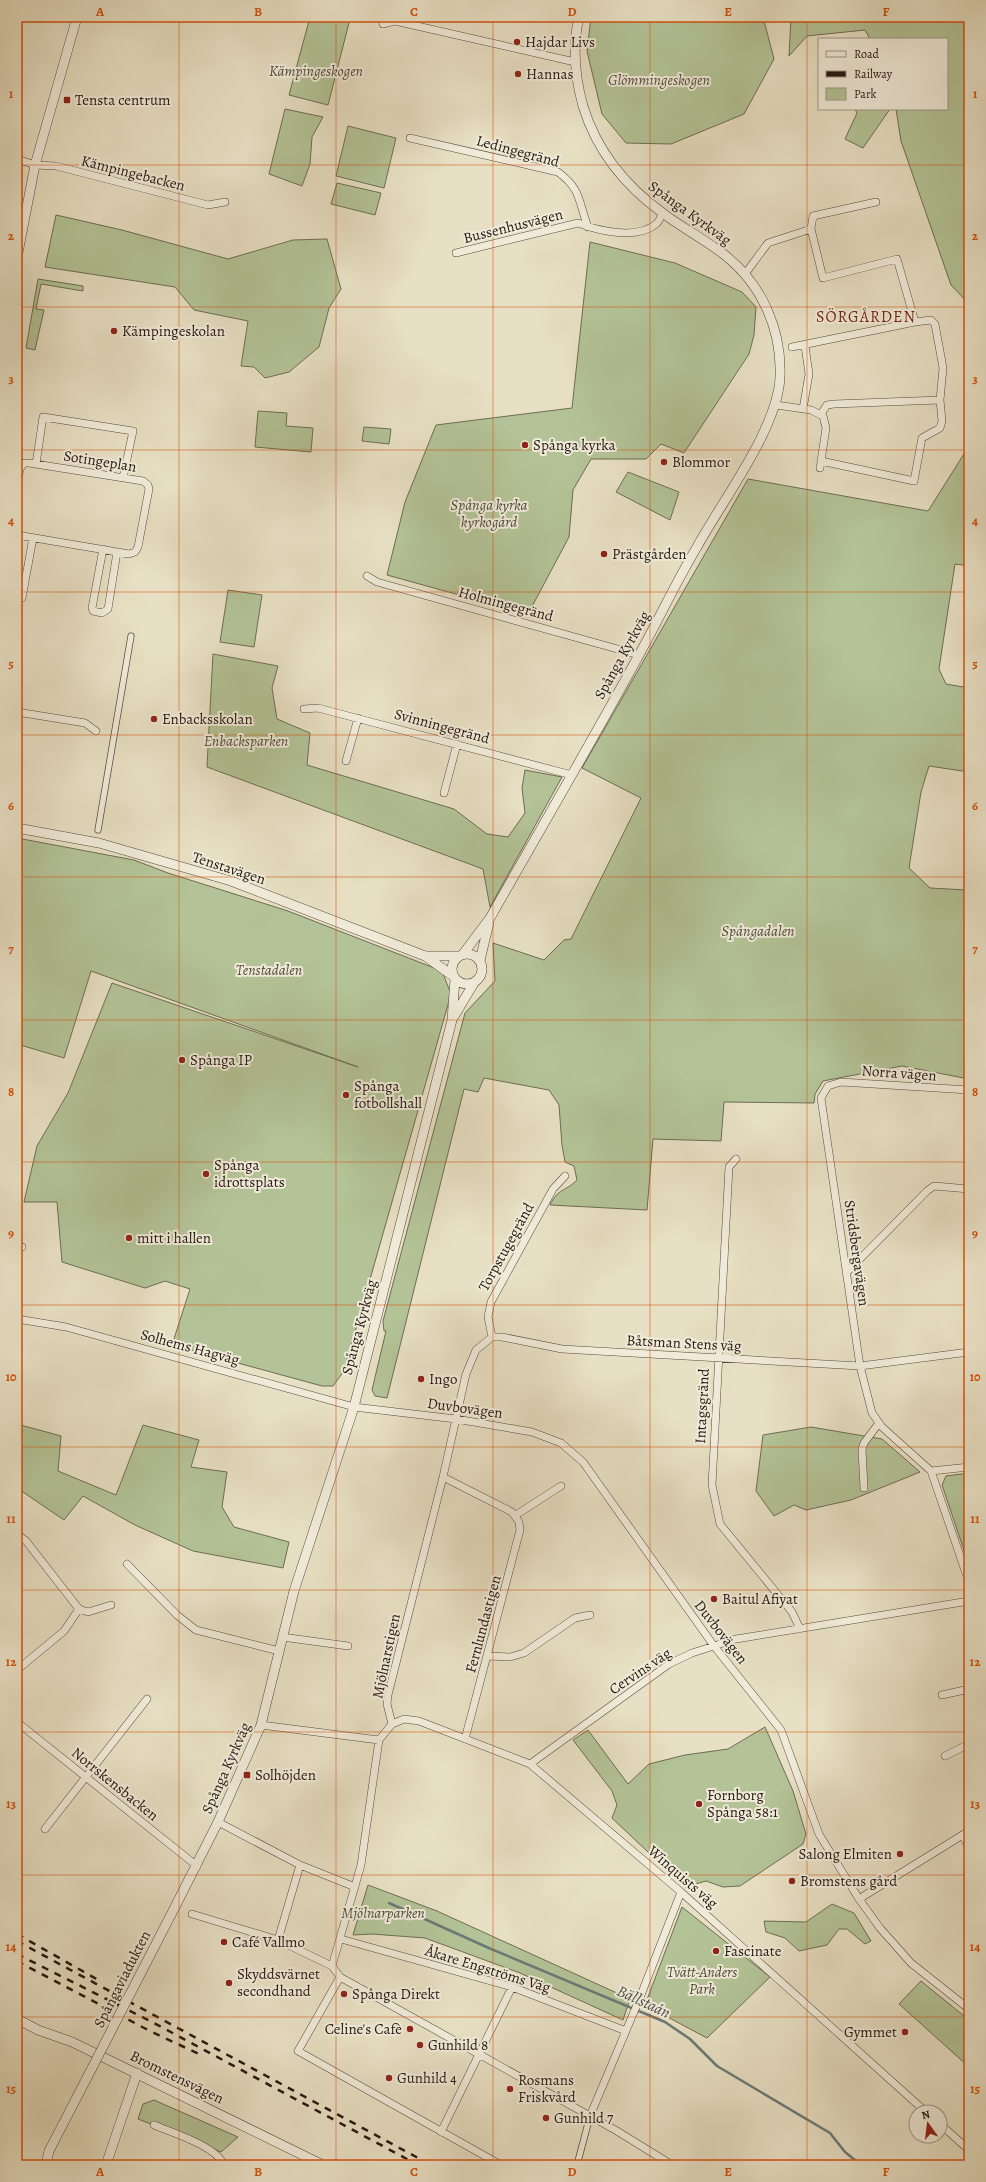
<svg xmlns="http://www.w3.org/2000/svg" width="986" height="2182" font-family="Alegreya,serif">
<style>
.green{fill:#b3c397;stroke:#6c6d54}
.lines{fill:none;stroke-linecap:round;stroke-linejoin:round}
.stream{stroke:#6a7a76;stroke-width:2.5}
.pedestrian-casing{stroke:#56493e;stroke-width:7}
.minor-casing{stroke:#56493e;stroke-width:8}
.tertiary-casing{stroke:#56493e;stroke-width:10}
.pedestrian{stroke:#f0ebd9;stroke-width:5.5}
.minor{stroke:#f0ebd9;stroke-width:7}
.tertiary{stroke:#f0ebd9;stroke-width:9}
.rail{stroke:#251712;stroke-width:2.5;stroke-dasharray:7 7;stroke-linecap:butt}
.tertiary-bridge-casing{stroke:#56493e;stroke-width:10;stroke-linecap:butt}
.tertiary-bridge{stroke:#f0ebd9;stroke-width:9}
.grid{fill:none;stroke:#d4520d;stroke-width:1;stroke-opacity:0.55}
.poi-dot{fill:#8f2418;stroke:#f0ebd9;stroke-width:1.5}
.labels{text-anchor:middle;stroke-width:4;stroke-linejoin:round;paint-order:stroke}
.poi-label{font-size:15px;fill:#251712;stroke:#f0ebd9;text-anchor:start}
.park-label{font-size:15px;font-style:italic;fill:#504b3a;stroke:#f0ebd9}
.street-label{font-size:15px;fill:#251712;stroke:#f0ebd9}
.neighbourhood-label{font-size:16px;letter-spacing:1px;fill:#7a1f14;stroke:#f0ebd9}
.water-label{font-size:16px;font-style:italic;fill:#4d514c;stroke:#f0ebd9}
.neatline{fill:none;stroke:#d4520d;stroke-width:1.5}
.grid-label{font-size:13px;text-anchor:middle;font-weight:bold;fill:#d4520d}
</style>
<rect width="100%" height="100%" fill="#e8e0c4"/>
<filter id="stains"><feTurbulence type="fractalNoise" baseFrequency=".005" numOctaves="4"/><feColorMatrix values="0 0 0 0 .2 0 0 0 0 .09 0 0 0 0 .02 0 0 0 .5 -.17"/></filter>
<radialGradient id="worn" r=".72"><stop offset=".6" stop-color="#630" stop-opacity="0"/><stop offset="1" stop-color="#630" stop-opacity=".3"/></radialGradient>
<path class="green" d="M 310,17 L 342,17 L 350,19 L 328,105 L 289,95 Z
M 591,17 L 763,17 L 774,59 L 744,114 L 671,144 L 626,143 L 602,114 L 587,51 Z
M 791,17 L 969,17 L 969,304 L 951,285 L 901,141 L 896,109 L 947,109 L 947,39 L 870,39 L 865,30 L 807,36 L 789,56 Z
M 285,109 L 323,117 L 312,137 L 310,164 L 302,186 L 269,174 Z
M 855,109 L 890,109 L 863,148 L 845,139 L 857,113 Z
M 348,126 L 396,138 L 384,188 L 336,176 Z
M 337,183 L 381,193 L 375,215 L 331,204 Z
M 56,215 L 122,230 L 228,259 L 293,240 L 327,239 L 341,289 L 329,308 L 319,347 L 289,372 L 265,378 L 254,367 L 241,366 L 248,321 L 194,310 L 175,287 L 45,267 Z
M 590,242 L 675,263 L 742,292 L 756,307 L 754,335 L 749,354 L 684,453 L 661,444 L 646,459 L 591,459 L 573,490 L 569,537 L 528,614 L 387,575 L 405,502 L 436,425 L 572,408 Z
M 38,279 L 83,286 L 83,291 L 41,284 L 36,309 L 44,310 L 35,350 L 26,348 Z
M 258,411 L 287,413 L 286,426 L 313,428 L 311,452 L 255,447 Z
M 364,427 L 391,429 L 389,444 L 362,441 Z
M 969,446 L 969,566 L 955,564 L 939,669 L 946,684 L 969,688 L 969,772 L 929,766 L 921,792 L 909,868 L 930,888 L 967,890 L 969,878 L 969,1079 L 902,1066 L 823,1081 L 815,1094 L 814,1103 L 724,1102 L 721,1141 L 653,1139 L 647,1210 L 550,1205 C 558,1188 565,1192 577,1180 L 574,1166 L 565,1162 L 562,1145 L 559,1105 L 549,1090 L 484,1078 L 478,1092 L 464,1089 L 387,1398 L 375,1396 L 372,1390 L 386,1331 L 384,1331 L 383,1321 L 465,1013 L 495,981 L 493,943 L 544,960 L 564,940 L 571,939 L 641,798 L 582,768 L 748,479 L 928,511 Z
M 628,472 L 679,492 L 670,520 L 616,492 Z
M 228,590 L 262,595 L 254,647 L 220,642 Z
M 213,654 L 278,666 L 272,688 L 277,719 L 310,733 L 307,765 L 454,809 L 487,834 L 508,837 L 525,813 L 522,788 L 525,770 L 562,777 L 490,907 L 483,869 L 207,767 Z
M 17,838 L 134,860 L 168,873 L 288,911 L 442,971 L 451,994 L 344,1371 L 333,1386 L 322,1386 L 172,1345 L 190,1289 L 165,1281 L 145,1288 L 62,1262 L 57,1202 L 24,1202 L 37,1146 L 68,1093 L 112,983 L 358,1067 L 91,971 L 64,1058 L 17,1044 Z
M 17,1424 L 61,1436 L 58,1471 L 116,1495 L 143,1425 L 199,1440 L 191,1467 L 227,1472 L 222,1507 L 234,1527 L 289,1542 L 283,1568 L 193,1551 L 135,1525 L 83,1496 L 64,1520 L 17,1488 Z
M 811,1427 L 882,1439 L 920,1472 L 851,1500 L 806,1510 L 794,1505 L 774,1516 L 756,1491 L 763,1435 Z
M 969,1473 L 969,1565 L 942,1485 L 946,1476 Z
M 765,1727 L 793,1791 L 806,1834 L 803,1844 L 740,1886 L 723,1887 L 706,1881 L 685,1887 L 612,1818 L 617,1805 L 612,1791 L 573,1740 L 588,1730 L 628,1784 L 649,1764 L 685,1755 L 728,1749 Z
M 368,1885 L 437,1911 L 630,1999 L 623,2020 L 520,1973 L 425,1938 L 372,1934 L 353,1935 Z
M 832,1904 L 854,1913 L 871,1941 L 865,1944 L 847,1929 L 839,1929 L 827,1945 L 799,1951 L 785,1938 L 766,1932 L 764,1921 L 806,1922 Z
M 682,1907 L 770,1977 L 707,2038 L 645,2005 Z
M 921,1981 L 969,2020 L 969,2067 L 899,2004 Z
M 154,2100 L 238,2137 L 221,2152 L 138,2119 L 143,2104 Z"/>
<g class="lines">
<path class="stream" d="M 389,1903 L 491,1949 L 665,2022 L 690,2039 L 717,2066 L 830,2133 L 845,2152 L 861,2165"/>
<defs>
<path id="pedestrian" d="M 98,830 L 131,636
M 577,2165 L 590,2116"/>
<path id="minor" d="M 383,24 L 395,21 L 575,62
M 410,138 L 558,172 C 582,190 578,201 588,227
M 17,159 L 35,165 L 56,166 L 208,205 L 225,202
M 876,202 L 813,216 L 811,229 L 823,278 L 897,259 L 915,322
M 456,253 L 578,223 C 599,231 637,240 656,224 C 659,222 661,216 663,213
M 745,274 L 768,243 L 811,229
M 792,347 L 915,322 L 931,320 L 935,324 L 943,368 L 940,400 L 942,421 L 940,428 L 922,438 L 914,481 L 821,461
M 776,405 L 811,410 L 823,416 L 826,428 L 820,468
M 803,409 L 809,374 L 805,346
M 821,414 L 827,405 L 834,404 L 940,400
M 36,464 L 43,417 L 133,431 L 123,478
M 17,484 L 20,469 L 24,463 L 29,463 L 143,481 L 148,485 L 149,489 L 138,547 L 135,552 L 129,554 L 17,535
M 17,544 L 18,535
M 103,549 L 92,608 L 93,611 L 102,613 L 108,609 L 117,552
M 367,576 L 377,582 L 639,655
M 17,598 L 22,598 L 33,538
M 304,709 L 318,708 L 572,775
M 17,712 L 85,723 L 96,731
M 346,761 L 358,718
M 444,793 L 457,744
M 969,1090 L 841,1082 L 828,1086 L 821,1098 L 860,1366 L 872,1413 L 882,1427 L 931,1471 L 969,1582
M 736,1159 L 729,1167 L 712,1485 L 720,1524 L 792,1612 L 800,1629
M 17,1247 L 22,1247
M 847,1272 L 927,1191 L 934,1186 L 969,1189
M 17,1319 L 66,1327 L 354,1407 L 456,1419 L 532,1432 L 561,1443 L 583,1462 L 714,1646 L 781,1730 L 819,1834 L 859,1899 L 880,1928 L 911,1963 L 969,2009
M 492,1337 L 488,1317 L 491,1302 L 553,1189 L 565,1176
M 931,1471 L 969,1467
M 443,1477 L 512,1512 L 519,1522 L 520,1530 L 465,1739
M 864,1488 L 862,1449 L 864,1443 L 879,1423
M 516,1515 L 561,1486
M 17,1534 L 26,1541 L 79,1609 L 88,1612 L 111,1605
M 127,1564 L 177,1615 L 196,1630 L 279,1651
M 282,1637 L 348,1646
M 489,1656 L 510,1657 L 524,1653 L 575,1618 L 590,1615
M 17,1670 L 64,1631 L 79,1609
M 942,1695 L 969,1689
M 17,1722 L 197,1866
M 392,1724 L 404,1719 L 419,1721 L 530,1764 L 681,1892 L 926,2112
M 261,1725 L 379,1740
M 945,1756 L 969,1744
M 530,1764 L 669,1664 L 692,1653 L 736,1639 L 969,1601
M 218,1822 L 300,1865 L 355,1887
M 45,1829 L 147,1699
M 963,1835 L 969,1849
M 859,1899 L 969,1831
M 192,1914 L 278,1940 L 332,1966 L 340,1977 L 617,2131 L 672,2165
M 341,1939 L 512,1987 L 626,2031
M 278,1940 L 300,1865
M 332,1966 L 361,1865 L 379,1740 L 392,1724 L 387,1704 L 388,1695 L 443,1477 L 466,1374 L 476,1350 L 492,1337 L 502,1337 L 562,1349 L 860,1366 L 969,1352
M 340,1977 L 298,2051 L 501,2165
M 590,2116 L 639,2000 L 681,1892
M 940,2124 L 969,2150
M 154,2125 C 173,2133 216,2146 224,2165
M 441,2132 L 512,1987"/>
<path id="tertiary" d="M 17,258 L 35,165 L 77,17
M 17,828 L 99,843 L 231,881 L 425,956 L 453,976
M452 969a15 15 0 1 1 30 0a15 15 0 1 1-30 0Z
M 463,954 L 490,918 C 540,830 591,743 639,655 C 659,619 676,582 697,547 C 722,501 778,428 780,377 C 782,330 762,285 726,256 C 706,240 684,229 664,214 C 625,186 597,152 583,106 C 575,77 572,47 579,17
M 426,956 L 459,956
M 480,960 L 489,923
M 453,1018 L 474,983
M 177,1903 L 218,1822 L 261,1725 L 294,1591 L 354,1407 L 452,1020 L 455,979
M 17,2019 L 38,2030 L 72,2042 L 323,2165
M 46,2165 L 49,2151 L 92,2068
M 106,2165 L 137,2073"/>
</defs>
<use href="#pedestrian" class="pedestrian-casing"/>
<use href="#minor" class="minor-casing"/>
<use href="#tertiary" class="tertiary-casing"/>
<use href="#pedestrian" class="pedestrian"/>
<use href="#minor" class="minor"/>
<use href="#tertiary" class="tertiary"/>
<path class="rail" d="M 17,1934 L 100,1981
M 17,1941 L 431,2165
M 17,1954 L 154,2023 L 418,2165
M 17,1961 L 148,2030 L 203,2056"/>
<defs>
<path id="tertiary-bridge" d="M 92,2068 L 177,1903"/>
</defs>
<use href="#tertiary-bridge" class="tertiary-bridge-casing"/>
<use href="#tertiary-bridge" class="tertiary-bridge"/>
</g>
<path class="grid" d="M 179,17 L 179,2165M 336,17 L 336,2165M 493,17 L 493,2165M 650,17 L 650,2165M 807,17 L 807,2165M 17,165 L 969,165M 17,307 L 969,307M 17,450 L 969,450M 17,592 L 969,592M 17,735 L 969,735M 17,877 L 969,877M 17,1020 L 969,1020M 17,1162 L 969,1162M 17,1305 L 969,1305M 17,1447 L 969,1447M 17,1590 L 969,1590M 17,1732 L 969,1732M 17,1875 L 969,1875M 17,2017 L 969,2017"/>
<g class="poi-dot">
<circle cx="517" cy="42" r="4"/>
<circle cx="518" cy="74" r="4"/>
<rect x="63" y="96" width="8" height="8" rx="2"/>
<circle cx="114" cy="331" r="4"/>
<circle cx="525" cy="445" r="4"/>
<circle cx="664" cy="462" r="4"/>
<circle cx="604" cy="554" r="4"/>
<circle cx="154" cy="719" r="4"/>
<circle cx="182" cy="1060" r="4"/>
<circle cx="346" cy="1095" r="4"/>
<circle cx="206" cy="1174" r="4"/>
<circle cx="129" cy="1238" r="4"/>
<circle cx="421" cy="1379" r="4"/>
<circle cx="714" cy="1599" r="4"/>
<rect x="243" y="1771" width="8" height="8" rx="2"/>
<circle cx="699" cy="1804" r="4"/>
<circle cx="900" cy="1854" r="4"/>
<circle cx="792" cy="1881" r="4"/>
<circle cx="224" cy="1942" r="4"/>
<circle cx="716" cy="1951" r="4"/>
<circle cx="229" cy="1983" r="4"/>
<circle cx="344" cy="1994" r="4"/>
<circle cx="410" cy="2029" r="4"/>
<circle cx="905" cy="2032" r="4"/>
<circle cx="420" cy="2045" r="4"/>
<circle cx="389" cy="2078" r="4"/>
<circle cx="510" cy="2089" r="4"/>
<circle cx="546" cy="2118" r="4"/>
</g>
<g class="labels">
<g class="poi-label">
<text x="525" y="47">Hajdar Livs</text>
<text x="526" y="79">Hannas</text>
<text x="75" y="105">Tensta centrum</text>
<text x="122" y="336">Kämpingeskolan</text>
<text x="533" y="450">Spånga kyrka</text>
<text x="672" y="467">Blommor</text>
<text x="612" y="559">Prästgården</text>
<text x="162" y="724">Enbacksskolan</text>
<text x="190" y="1065">Spånga IP</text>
<text x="354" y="1091">Spånga<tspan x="354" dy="17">fotbollshall</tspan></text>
<text x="214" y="1170">Spånga<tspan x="214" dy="17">idrottsplats</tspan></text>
<text x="137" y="1243">mitt i hallen</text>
<text x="429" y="1384">Ingo</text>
<text x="722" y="1604">Baitul Afiyat</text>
<text x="255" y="1780">Solhöjden</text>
<text x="707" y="1800">Fornborg<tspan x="707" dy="17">Spånga 58:1</tspan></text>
<text x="892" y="1859" text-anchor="end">Salong Elmiten</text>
<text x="800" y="1886">Bromstens gård</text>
<text x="232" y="1947">Café Vallmo</text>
<text x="724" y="1956">Fascinate</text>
<text x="237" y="1979">Skyddsvärnet<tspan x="237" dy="17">secondhand</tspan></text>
<text x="352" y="1999">Spånga Direkt</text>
<text x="402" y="2034" text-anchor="end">Celine's Cafè</text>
<text x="897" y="2037" text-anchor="end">Gymmet</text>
<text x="428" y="2050">Gunhild 8</text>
<text x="397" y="2083">Gunhild 4</text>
<text x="518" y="2085">Rosmans<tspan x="518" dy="17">Friskvård</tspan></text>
<text x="554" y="2123">Gunhild 7</text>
</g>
<g class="park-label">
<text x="316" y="76">Kämpingeskogen</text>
<text x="659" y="85">Glömmingeskogen</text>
<text x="489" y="510">Spånga kyrka<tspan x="489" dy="17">kyrkogård</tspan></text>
<text x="246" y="746">Enbacksparken</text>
<text x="758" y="936">Spångadalen</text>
<text x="269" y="975">Tenstadalen</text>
<text x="383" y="1918">Mjölnarparken</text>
<text x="702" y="1977">Tvätt-Anders<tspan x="702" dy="17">Park</tspan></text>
</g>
<g class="street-label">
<text transform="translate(518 151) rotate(15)" y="5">Ledingegränd</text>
<text transform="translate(133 173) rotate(14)" y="5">Kämpingebacken</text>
<text transform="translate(690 213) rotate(36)" y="5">Spånga Kyrkväg</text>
<text transform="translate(513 226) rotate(-14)" y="5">Bussenhusvägen</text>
<text transform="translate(100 461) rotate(9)" y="5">Sotingeplan</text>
<text transform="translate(506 604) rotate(15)" y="5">Holmingegränd</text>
<text transform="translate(622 655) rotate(-61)" y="5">Spånga Kyrkväg</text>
<text transform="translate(442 726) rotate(15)" y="5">Svinningegränd</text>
<text transform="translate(229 868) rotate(18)" y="5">Tenstavägen</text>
<text transform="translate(899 1073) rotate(4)" y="5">Norra vägen</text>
<text transform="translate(506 1247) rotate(-61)" y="5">Torpstugegränd</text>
<text transform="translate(857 1253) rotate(82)" y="5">Stridsbergavägen</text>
<text transform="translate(359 1327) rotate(-75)" y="5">Spånga Kyrkväg</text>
<text transform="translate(684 1343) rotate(3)" y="5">Båtsman Stens väg</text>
<text transform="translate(190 1347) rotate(15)" y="5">Solhems Hagväg</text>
<text transform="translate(702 1406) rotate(-87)" y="5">Intagsgränd</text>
<text transform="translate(465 1408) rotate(8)" y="5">Duvbovägen</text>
<text transform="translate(483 1624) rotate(-75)" y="5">Fernlundastigen</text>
<text transform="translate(721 1632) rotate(52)" y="5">Duvbovägen</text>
<text transform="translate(386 1656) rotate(-78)" y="5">Mjölnarstigen</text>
<text transform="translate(640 1671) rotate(-34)" y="5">Cervins väg</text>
<text transform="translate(226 1768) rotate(-66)" y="5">Spånga Kyrkväg</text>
<text transform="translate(115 1784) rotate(39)" y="5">Norrskensbacken</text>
<text transform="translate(683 1877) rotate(41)" y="5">Winquists väg</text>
<text transform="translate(488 1969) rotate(17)" y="5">Åkare Engströms Väg</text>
<text transform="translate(122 1979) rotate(-63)" y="5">Spångaviadukten</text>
<text transform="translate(177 2077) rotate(26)" y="5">Bromstensvägen</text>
</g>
<g class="neighbourhood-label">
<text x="866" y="322">SÖRGÅRDEN</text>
</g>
<g class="water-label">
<text transform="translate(644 2001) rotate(25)" y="6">Bällstaån</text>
</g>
</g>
<rect width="986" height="2182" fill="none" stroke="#e8e0c4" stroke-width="44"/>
<rect x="818" y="38" width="130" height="72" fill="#f0ebd9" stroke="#9f9689"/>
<rect x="826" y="51" width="20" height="6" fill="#f0ebd9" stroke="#9f9689"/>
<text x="854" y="58" font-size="12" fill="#251712">Road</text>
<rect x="826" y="71" width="20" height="6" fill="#251712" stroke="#9f9689"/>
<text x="854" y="78" font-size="12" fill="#251712">Railway</text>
<rect x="826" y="88" width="20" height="12" fill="#b3c397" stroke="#9f9689"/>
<text x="854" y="98" font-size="12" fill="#251712">Park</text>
<g transform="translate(928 2124) rotate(346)"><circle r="19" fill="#f0ebd9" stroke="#9f9689"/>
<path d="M0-3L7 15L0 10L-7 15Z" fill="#8f2418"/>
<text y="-6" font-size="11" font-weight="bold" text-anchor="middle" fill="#251712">N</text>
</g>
<rect x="22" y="22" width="942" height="2138" class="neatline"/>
<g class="grid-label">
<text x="100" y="16">A</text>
<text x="258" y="16">B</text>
<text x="414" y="16">C</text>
<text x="572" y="16">D</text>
<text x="728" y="16">E</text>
<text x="886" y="16">F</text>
<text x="11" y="98">1</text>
<text x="975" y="98">1</text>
<text x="11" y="240">2</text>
<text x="975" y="240">2</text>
<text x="11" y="383">3</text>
<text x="975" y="383">3</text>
<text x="11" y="525">4</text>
<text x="975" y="525">4</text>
<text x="11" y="668">5</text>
<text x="975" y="668">5</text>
<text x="11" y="810">6</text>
<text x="975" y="810">6</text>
<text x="11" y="953">7</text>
<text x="975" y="953">7</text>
<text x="11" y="1096">8</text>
<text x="975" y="1096">8</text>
<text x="11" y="1238">9</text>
<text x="975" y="1238">9</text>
<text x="11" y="1381">10</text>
<text x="975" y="1381">10</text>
<text x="11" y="1523">11</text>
<text x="975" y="1523">11</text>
<text x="11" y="1666">12</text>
<text x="975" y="1666">12</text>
<text x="11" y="1808">13</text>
<text x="975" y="1808">13</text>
<text x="11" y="1951">14</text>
<text x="975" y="1951">14</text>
<text x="11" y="2093">15</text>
<text x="975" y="2093">15</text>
<text x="100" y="2176">A</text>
<text x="258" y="2176">B</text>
<text x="414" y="2176">C</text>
<text x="572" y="2176">D</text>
<text x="728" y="2176">E</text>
<text x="886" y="2176">F</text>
</g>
<rect width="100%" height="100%" filter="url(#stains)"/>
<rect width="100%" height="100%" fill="url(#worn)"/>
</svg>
